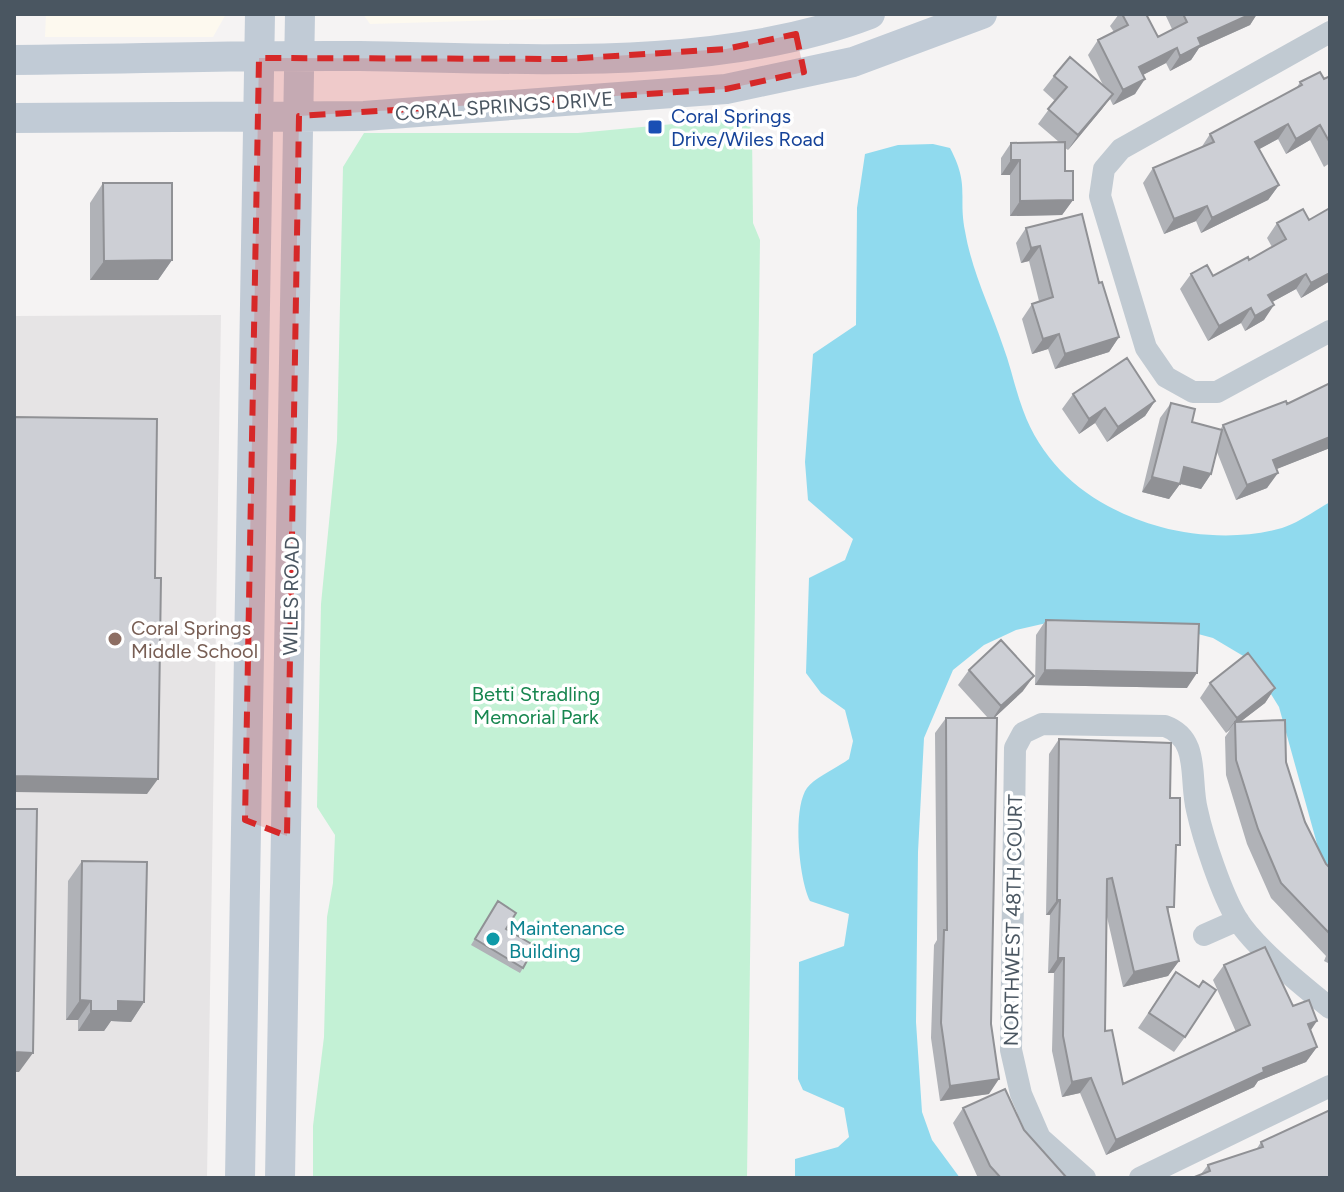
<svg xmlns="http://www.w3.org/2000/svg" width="1344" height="1192" font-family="Figtree,sans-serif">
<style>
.commercial{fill:#fdf9ef}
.education{fill:#e6e4e5}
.green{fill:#c3f1d5}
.water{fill:#90daee}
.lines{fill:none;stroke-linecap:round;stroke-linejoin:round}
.street{stroke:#c1cad2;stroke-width:22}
.secondary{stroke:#c1cbd6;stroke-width:30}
.wall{fill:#b0b2b7}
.shaded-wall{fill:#909195}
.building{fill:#cdcfd5;stroke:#909195;stroke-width:2}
.marked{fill:#d62828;fill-opacity:0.2;stroke:#d62828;stroke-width:6;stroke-dasharray:16 10;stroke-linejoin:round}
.transit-dot{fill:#1a4fb4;stroke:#fff;stroke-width:3}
.education-dot{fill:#8d6e63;stroke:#fff;stroke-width:3}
.culture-dot{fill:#0f9aa8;stroke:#fff;stroke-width:3}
.labels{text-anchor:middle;stroke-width:7;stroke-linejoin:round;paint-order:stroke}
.street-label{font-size:20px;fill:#4a5661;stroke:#fff}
.transit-label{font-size:20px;fill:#164399;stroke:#fff;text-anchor:start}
.education-label{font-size:20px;fill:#785e54;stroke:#fff;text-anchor:start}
.park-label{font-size:20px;fill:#17864f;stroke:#fff}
.culture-label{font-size:20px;fill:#0d838f;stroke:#fff;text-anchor:start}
</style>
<rect width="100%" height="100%" fill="#f5f3f3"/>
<path class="commercial" d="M 46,14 L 226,14 L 213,37 L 45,37 Z
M 363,14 L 707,14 L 370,24 Z"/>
<path class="education" d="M 221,315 L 207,1178 L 14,1178 L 14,316 Z"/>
<path class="green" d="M 748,117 L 752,133 L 753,223 L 760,240 L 747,1178 L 313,1178 L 313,1126 L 324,1037 L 327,917 L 333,883 L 335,835 L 317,807 L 321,604 L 337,441 L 343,167 L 364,133 L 578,133 Z"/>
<path class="water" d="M 933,144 L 950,148 C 970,186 958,195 965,231 C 972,272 990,307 1003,346 C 1011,367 1015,389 1023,410 C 1046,473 1099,510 1161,527 C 1197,537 1245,539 1282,528 C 1298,523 1316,510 1330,502 L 1330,869 L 1319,851 L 1279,707 L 1250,660 L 1213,638 L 1187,631 L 1051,622 L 1016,630 L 984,645 L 953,670 L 924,738 L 918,852 L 916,1022 L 922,1112 L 932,1140 L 960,1178 L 795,1178 L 795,1159 L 838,1147 L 849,1137 L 844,1108 L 803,1090 L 798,1079 L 799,962 L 844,946 L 849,914 L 810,901 C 799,880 792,809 807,788 C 814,778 837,768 849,759 L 853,741 L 845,710 L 821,693 L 806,673 L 809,578 L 845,560 L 853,539 L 808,500 L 805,462 L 813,354 L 856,325 L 857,208 L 865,154 L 898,145 Z"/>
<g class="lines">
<path class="street" d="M 1330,32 L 1121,149 L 1104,169 L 1100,196 L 1146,348 L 1166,377 L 1193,392 L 1217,392 L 1330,331
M 1204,935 L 1238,920
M 1085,1178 L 1040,1138 L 1021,1094 L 1011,1050 L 1015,748 L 1023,733 L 1042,724 L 1165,726 C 1201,739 1189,779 1197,810 C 1203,838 1222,895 1237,919 C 1255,948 1303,986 1330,1008
M 1140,1178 L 1330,1086"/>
<path class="secondary" d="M 14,60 C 129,59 245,55 360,56 C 522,58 716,73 870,14
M 14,118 L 364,116 L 726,89 L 853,62 L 982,14
M 240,1178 L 260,14
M 280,1178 L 300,14"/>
</g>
<path class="wall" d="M 1119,14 L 1146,14 L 1158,37 L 1172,29 L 1165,14 L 1257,14 L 1250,25 L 1199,48 L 1191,60 L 1170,71 L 1166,63 L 1143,75 L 1135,94 L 1113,105 L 1110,99 L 1068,150 L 1065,148 L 1065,171 L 1073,200 L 1062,215 L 1010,216 L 1010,175 L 1001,175 L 1001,158 L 1011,143 L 1059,142 L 1038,124 L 1055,101 L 1043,90 L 1054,76 L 1103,85 L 1088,55 L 1098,40 L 1114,32 L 1110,26 Z
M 1330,76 L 1330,163 L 1324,167 L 1310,140 L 1286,154 L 1278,139 L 1259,149 L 1279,185 L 1268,200 L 1201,233 L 1196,221 L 1164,234 L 1143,183 L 1153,168 L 1201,148 L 1210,134 L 1296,89 L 1300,82 L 1324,79 Z
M 103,183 L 172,260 L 158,280 L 90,280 L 90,203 Z
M 1277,223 L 1330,281 L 1301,298 L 1296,289 L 1272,302 L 1264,320 L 1245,331 L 1241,323 L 1208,341 L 1180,289 L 1191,274 L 1213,276 L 1249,260 L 1272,247 L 1267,238 Z
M 1026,228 L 1099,283 L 1119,337 L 1109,352 L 1055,369 L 1048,349 L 1032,354 L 1022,319 L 1032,304 L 1039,301 L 1029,261 L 1021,263 L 1016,243 Z
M 1330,383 L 1330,448 L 1276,469 L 1267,488 L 1236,500 L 1217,452 L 1211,474 L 1201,489 L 1180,484 L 1169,499 L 1142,492 L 1160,418 L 1171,403 L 1192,422 L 1220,430 L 1223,425 L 1287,404 Z
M 1073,394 L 1155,401 L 1145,416 L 1107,442 L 1095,423 L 1079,434 L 1062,409 Z
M 1046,620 L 1187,688 L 1035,685 L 1036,635 Z
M 969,670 L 1023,691 L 994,718 L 989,1094 L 940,1101 L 931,1038 L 934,945 L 937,940 L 935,733 L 946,718 L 988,718 L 958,685 Z
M 1210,683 L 1275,688 L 1265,703 L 1240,722 L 1286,762 L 1305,822 L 1326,864 L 1330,868 L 1330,964 L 1324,961 L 1326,956 L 1271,898 L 1247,844 L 1226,775 L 1225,737 L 1230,730 L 1226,733 L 1200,698 Z
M 1059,739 L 1170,798 L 1176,851 L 1168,915 L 1179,961 L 1168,976 L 1123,987 L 1107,917 L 1105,1031 L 1123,1084 L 1236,1032 L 1213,980 L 1224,965 L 1293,1006 L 1310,1030 L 1317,1047 L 1306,1062 L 1258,1081 L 1254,1087 L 1106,1155 L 1080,1093 L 1062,1097 L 1052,1051 L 1054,973 L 1048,973 L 1050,915 L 1046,915 L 1049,754 Z
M 82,861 L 144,1002 L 131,1022 L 111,1021 L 104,1031 L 78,1031 L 78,1020 L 66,1020 L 68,881 Z
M 498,901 L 506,929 L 523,968 L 520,973 L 471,945 Z
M 1176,972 L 1199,987 L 1185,1037 L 1174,1052 L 1138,1028 Z
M 963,1108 L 1024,1130 L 1067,1178 L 978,1178 L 953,1123 Z
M 1261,1142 L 1330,1178 L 1201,1174 L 1208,1165 L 1256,1150 Z"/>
<path class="shaded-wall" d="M 1251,14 L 1257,14 L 1250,25 L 1199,48 L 1191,60 L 1170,71 L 1180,56 L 1198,38 Z
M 1177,48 L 1166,63 L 1129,82 L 1139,67 Z
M 1145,79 L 1135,94 L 1113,105 L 1123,90 Z
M 1113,94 L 1102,109 L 1068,150 L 1078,135 Z
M 1288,124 L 1278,139 L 1245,157 L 1255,142 Z
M 1320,125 L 1310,140 L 1286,154 L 1296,139 Z
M 1011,160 L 1020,160 L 1010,175 L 1001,175 Z
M 1279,185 L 1268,200 L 1201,233 L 1212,218 Z
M 1073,200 L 1062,215 L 1010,216 L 1020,201 Z
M 1207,206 L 1196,221 L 1164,234 L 1174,219 Z
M 1040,246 L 1029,261 L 1021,263 L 1031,248 Z
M 172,260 L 158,280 L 90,280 L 104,261 Z
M 1330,273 L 1330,281 L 1301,298 L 1311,283 Z
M 1306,274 L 1296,289 L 1258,310 L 1268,295 Z
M 1274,305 L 1264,320 L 1245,331 L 1255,316 Z
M 1251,308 L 1241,323 L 1208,341 L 1219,326 Z
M 1059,334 L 1048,349 L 1032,354 L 1043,339 Z
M 1119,337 L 1109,352 L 1055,369 L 1065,354 Z
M 1155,401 L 1145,416 L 1107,442 L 1118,427 Z
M 1105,408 L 1095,423 L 1079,434 L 1089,419 Z
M 1330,437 L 1330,448 L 1262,475 L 1273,460 Z
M 1184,467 L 1211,474 L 1201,489 L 1174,482 Z
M 1278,473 L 1267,488 L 1236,500 L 1247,485 Z
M 1152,477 L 1180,484 L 1169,499 L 1142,492 Z
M 1045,670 L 1197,673 L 1187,688 L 1035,685 Z
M 1034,676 L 1023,691 L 991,721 L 1001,706 Z
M 1275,688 L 1265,703 L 1235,726 L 1235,722 L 1226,733 L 1237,718 Z
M 14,776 L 158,779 L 147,794 L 14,792 Z
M 1057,900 L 1060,900 L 1050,915 L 1046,915 Z
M 1058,958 L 1064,958 L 1054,973 L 1048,973 Z
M 1179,961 L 1168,976 L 1123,987 L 1134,972 Z
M 80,1000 L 91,1001 L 78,1020 L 66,1020 Z
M 118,1001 L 144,1002 L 131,1022 L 111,1021 L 104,1031 L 78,1031 L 91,1011 Z
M 1317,1021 L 1307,1036 L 1308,1024 Z
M 1317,1047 L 1306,1062 L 1258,1081 L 1254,1087 L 1106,1155 L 1116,1140 L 1263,1068 Z
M 14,1052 L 33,1053 L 19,1072 L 14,1072 Z
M 1091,1078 L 1080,1093 L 1062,1097 L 1072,1082 Z
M 999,1079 L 989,1094 L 940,1101 L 950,1086 Z"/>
<path class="building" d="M 1122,14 L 1146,14 L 1158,37 L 1187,22 L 1183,14 L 1251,14 L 1198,38 L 1201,45 L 1180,56 L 1177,48 L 1139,67 L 1145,79 L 1123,90 L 1098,40 L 1128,25 Z
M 1070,57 L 1113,94 L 1078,135 L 1048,109 L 1067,87 L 1054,76 Z
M 1320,72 L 1324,79 L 1330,76 L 1330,143 L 1320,125 L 1296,139 L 1288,124 L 1255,142 L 1279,185 L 1212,218 L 1207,206 L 1174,219 L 1153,168 L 1214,142 L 1210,134 L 1302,85 L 1300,82 Z
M 1065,142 L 1065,171 L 1073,171 L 1073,200 L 1020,201 L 1020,160 L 1011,160 L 1011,143 Z
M 103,183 L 172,183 L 172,260 L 104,261 Z
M 1330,208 L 1330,273 L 1311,283 L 1306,274 L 1268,295 L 1274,305 L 1255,316 L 1251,308 L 1219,326 L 1191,274 L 1207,265 L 1213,276 L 1248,257 L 1249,260 L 1286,239 L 1277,223 L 1303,209 L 1309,220 Z
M 1082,214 L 1099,283 L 1102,282 L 1119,337 L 1065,354 L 1059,334 L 1043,339 L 1032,304 L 1053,297 L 1040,246 L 1031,248 L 1026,228 Z
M 1127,358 L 1155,401 L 1118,427 L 1105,408 L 1089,419 L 1073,394 Z
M 1330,383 L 1330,437 L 1273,460 L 1278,473 L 1247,485 L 1223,425 L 1286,401 L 1287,404 Z
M 1171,403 L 1195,409 L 1192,422 L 1222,430 L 1211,474 L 1184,467 L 1180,484 L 1152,477 Z
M 14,417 L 157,419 L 155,578 L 161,578 L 158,779 L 14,776 Z
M 1046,620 L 1199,624 L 1197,673 L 1045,670 Z
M 1001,640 L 1034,676 L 1001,706 L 969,670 Z
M 1248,653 L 1275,688 L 1237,718 L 1210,683 Z
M 946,718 L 997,718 L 991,1024 L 999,1079 L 950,1086 L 941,1023 L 944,930 L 947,930 Z
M 1285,720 L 1286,762 L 1305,822 L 1326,864 L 1330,868 L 1330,934 L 1281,883 L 1258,829 L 1236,760 L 1235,722 Z
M 1059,739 L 1171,743 L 1170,798 L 1180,798 L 1180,845 L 1176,845 L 1174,907 L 1167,907 L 1179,961 L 1134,972 L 1112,878 L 1107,879 L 1105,1031 L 1112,1030 L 1123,1084 L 1250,1025 L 1224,965 L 1265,947 L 1293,1006 L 1309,1000 L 1317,1021 L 1308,1024 L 1317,1047 L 1263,1068 L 1264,1072 L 1116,1140 L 1091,1078 L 1072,1082 L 1063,1036 L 1064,958 L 1058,958 L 1060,900 L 1057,900 Z
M 14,809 L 37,809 L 33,1053 L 14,1052 Z
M 82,861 L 147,862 L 144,1002 L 118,1001 L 118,1011 L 91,1011 L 91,1001 L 80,1000 Z
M 498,901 L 516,913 L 506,929 L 535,946 L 523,968 L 475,939 Z
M 1176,972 L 1199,987 L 1203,981 L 1216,990 L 1185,1037 L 1149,1013 Z
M 1005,1089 L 1024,1130 L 1067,1178 L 1001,1178 L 990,1166 L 963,1108 Z
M 1330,1110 L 1330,1178 L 1192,1178 L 1210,1171 L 1208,1165 L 1263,1147 L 1261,1142 Z"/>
<path class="marked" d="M 796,34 L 804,72 L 726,89 L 299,116 L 287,836 L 245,820 L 259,58 L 565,59 L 726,49 Z"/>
<rect class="transit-dot" x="647" y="119" width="16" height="16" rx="4"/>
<circle class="education-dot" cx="115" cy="639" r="8"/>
<circle class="culture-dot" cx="493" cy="939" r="8"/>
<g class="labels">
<g class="street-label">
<text transform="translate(504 106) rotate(-4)" y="7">CORAL SPRINGS DRIVE</text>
<text transform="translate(291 596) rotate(-89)" y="7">WILES ROAD</text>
<text transform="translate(1013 920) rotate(-89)" y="7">NORTHWEST 48TH COURT</text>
</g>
<g class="transit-label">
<text x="671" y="123">Coral Springs<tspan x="671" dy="23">Drive/Wiles Road</tspan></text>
</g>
<g class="education-label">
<text x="131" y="635">Coral Springs<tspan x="131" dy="23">Middle School</tspan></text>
</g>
<g class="park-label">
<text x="536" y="701">Betti Stradling<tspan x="536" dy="23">Memorial Park</tspan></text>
</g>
<g class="culture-label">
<text x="509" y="935">Maintenance<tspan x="509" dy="23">Building</tspan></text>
</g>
</g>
<rect width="1344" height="1192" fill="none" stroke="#4a5661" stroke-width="32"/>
</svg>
